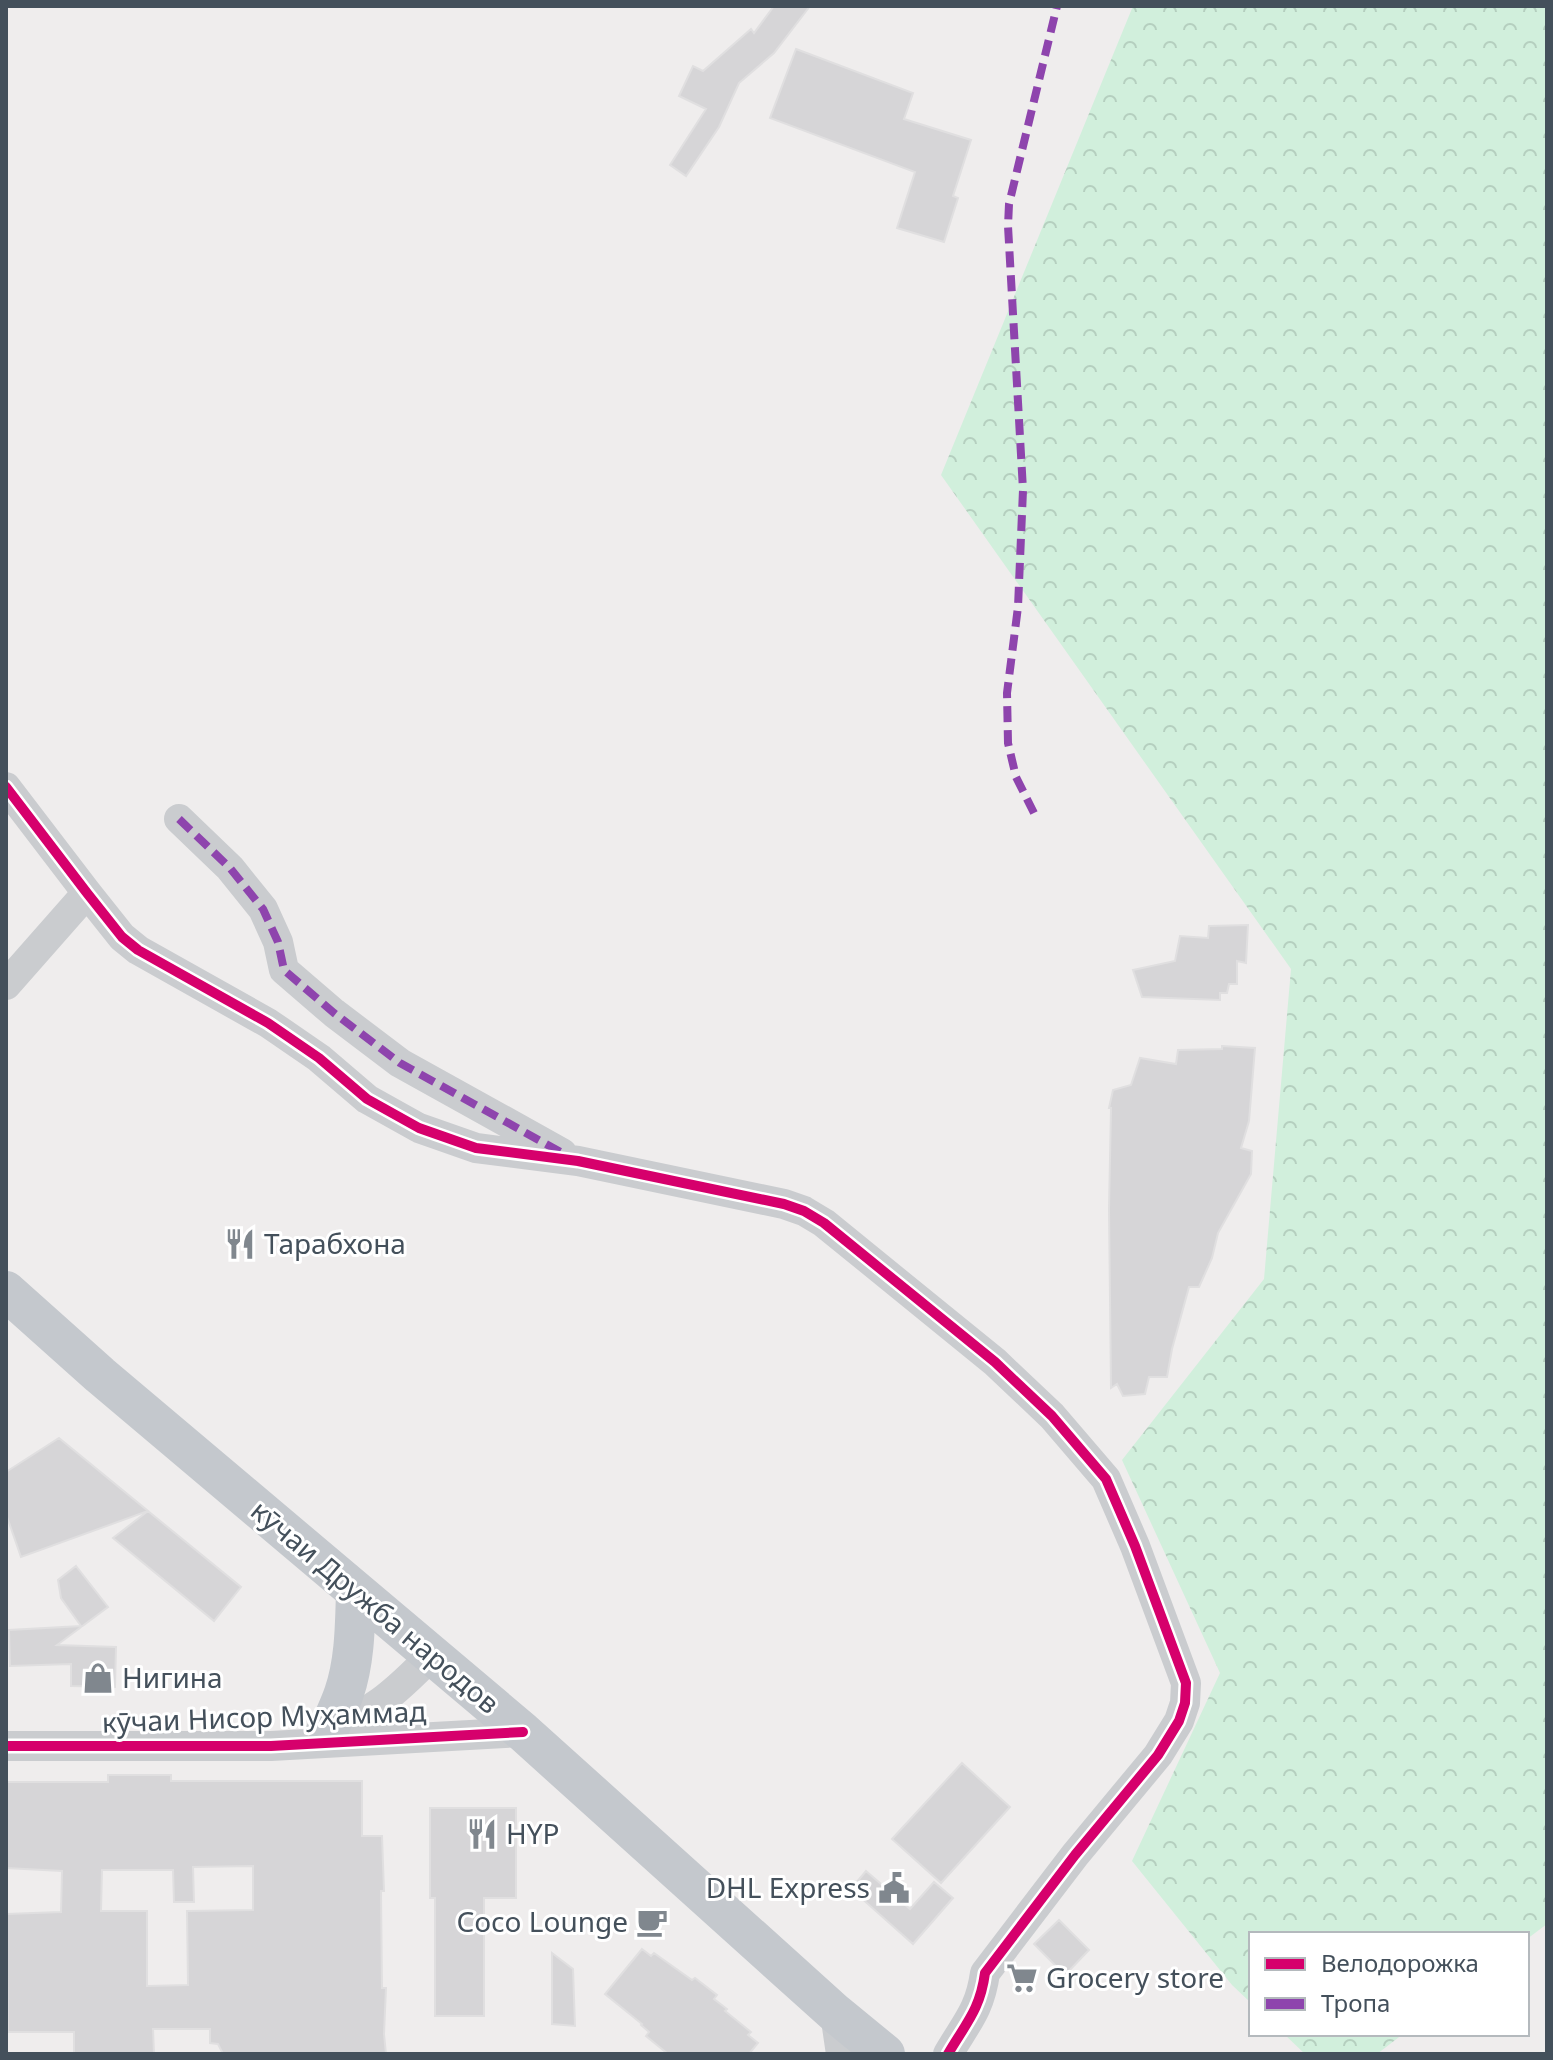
<svg xmlns="http://www.w3.org/2000/svg" width="1553" height="2060" font-family="'Noto Sans',sans-serif">
<style>
.forest{fill:url(#forest-crowns)}
.building{fill:#d6d5d7;stroke:#e0dfe0;stroke-width:2;fill-rule:evenodd}
.lines{fill:none;stroke-linecap:round;stroke-linejoin:round}
.minor{stroke:#cacccf;stroke-width:30}
.major{stroke:#c4c8cd;stroke-width:40}
.quiet{stroke:#8e44ad;stroke-width:8;stroke-dasharray:16 8;stroke-linecap:butt}
.cycleway-casing{stroke:#fff;stroke-width:15}
.cycleway{stroke:#d6006c;stroke-width:10}
.labels{text-anchor:middle;stroke-width:6;stroke-linejoin:round;paint-order:stroke}
.poi-label{font-size:28px;fill:#44505b;stroke:#fff;text-anchor:start}
.street-label{font-size:28px;fill:#44505b;stroke:#fff}
</style>
<defs>
<pattern id="forest-crowns" width="20" height="18" patternUnits="userSpaceOnUse" patternTransform="scale(2)"><rect width="20" height="18" fill="#d1efdc"/><path d="M2 6a3 3 0 1 1 6 0M12 15a3 3 0 1 1 6 0" fill="none" stroke="#b5cfbf"/></pattern>
</defs>
<rect width="100%" height="100%" fill="#efeded"/>
<path class="forest" d="M 1133,6 L 1547,6 L 1547,1924 L 1527,1939 L 1527,1934 L 1251,1934 L 1251,2003 L 1232,1985 L 1132,1861 L 1220,1673 L 1122,1460 L 1264,1279 L 1291,969 L 941,475 Z
M 1284,2034 L 1403,2034 L 1377,2054 L 1305,2054 Z"/>
<path class="building" d="M 774,6 L 810,6 L 774,53 L 739,83 L 719,127 L 686,176 L 670,165 L 706,109 L 679,96 L 693,66 L 703,71 L 751,29 L 754,33 Z
M 796,49 L 913,93 L 904,119 L 971,140 L 953,196 L 958,198 L 944,242 L 897,228 L 915,172 L 770,118 Z
M 1248,925 L 1246,963 L 1237,961 L 1237,984 L 1229,984 L 1227,993 L 1220,993 L 1220,1000 L 1142,997 L 1133,970 L 1175,961 L 1180,936 L 1208,938 L 1209,926 Z
M 1222,1046 L 1255,1048 L 1249,1121 L 1241,1148 L 1252,1151 L 1251,1174 L 1218,1233 L 1212,1258 L 1199,1287 L 1189,1287 L 1172,1349 L 1167,1377 L 1149,1377 L 1145,1394 L 1123,1396 L 1117,1384 L 1111,1388 L 1109,1209 L 1111,1108 L 1109,1108 L 1113,1090 L 1131,1085 L 1140,1058 L 1176,1064 L 1178,1050 L 1222,1049 Z
M 59,1438 L 148,1511 L 21,1557 L 6,1514 L 6,1472 Z
M 148,1511 L 241,1587 L 214,1621 L 113,1538 Z
M 76,1566 L 108,1607 L 57,1645 L 116,1647 L 115,1687 L 71,1686 L 71,1664 L 10,1666 L 9,1630 L 81,1626 L 61,1598 L 58,1580 Z
M 962,1763 L 1010,1807 L 941,1883 L 892,1839 Z
M 108,1775 L 171,1775 L 171,1781 L 362,1781 L 362,1836 L 382,1836 L 384,1891 L 381,1891 L 382,1988 L 386,1988 L 384,2034 L 386,2054 L 223,2054 L 218,2044 L 210,2043 L 210,2029 L 153,2029 L 154,2054 L 74,2054 L 74,2032 L 8,2032 L 6,1914 L 61,1912 L 62,1871 L 6,1868 L 6,1782 L 108,1782 ZM 253,1866 L 253,1910 L 187,1911 L 188,1985 L 147,1986 L 147,1911 L 101,1911 L 102,1870 L 173,1870 L 174,1902 L 194,1902 L 193,1867 Z
M 430,1808 L 516,1808 L 516,1898 L 484,1898 L 484,2016 L 435,2016 L 435,1898 L 430,1898 Z
M 866,1871 L 910,1909 L 934,1882 L 953,1898 L 913,1944 L 851,1889 Z
M 1059,1920 L 1089,1950 L 1065,1975 L 1034,1944 Z
M 642,1949 L 651,1956 L 654,1953 L 692,1980 L 695,1978 L 717,1995 L 714,1999 L 727,2009 L 725,2011 L 751,2032 L 748,2035 L 758,2043 L 749,2054 L 668,2054 L 646,2036 L 649,2032 L 641,2025 L 642,2024 L 605,1994 Z
M 552,1953 L 573,1969 L 575,2026 L 552,2024 Z"/>
<g class="lines">
<path class="minor" d="M 6,787 L 87,893 L 122,937 L 138,950 L 268,1023 L 319,1058 L 367,1099 L 419,1128 L 476,1148 L 578,1161 L 784,1204 L 804,1211 L 824,1223 L 995,1362 L 1052,1416 L 1106,1479 L 1135,1546 L 1186,1683 L 1185,1703 L 1179,1721 L 1158,1755 L 1075,1855 L 985,1973 C 980,2010 966,2023 948,2054
M 179,819 L 230,868 L 263,909 L 278,942 L 284,970 L 334,1013 L 400,1063 L 562,1153
M 6,985 L 87,893
M 320,1732 C 369,1717 397,1691 432,1655
M 6,1746 L 271,1746 L 523,1732
M 835,2013 L 841,2054"/>
<path class="major" d="M 6,1291 L 100,1375 L 523,1732 L 835,2013 L 885,2054
M 329,1729 C 334,1717 340,1705 344,1693 C 355,1661 355,1625 356,1591"/>
<path class="quiet" d="M 1034,813 L 1016,777 L 1008,743 L 1007,693 L 1018,607 L 1023,490 L 1008,226 L 1009,204 L 1057,6
M 179,819 L 230,868 L 263,909 L 278,942 L 284,970 L 334,1013 L 400,1063 L 564,1154"/>
<defs>
<path id="cycleway" d="M 6,787 L 87,893 L 122,937 L 138,950 L 268,1023 L 319,1058 L 367,1099 L 419,1128 L 476,1148 L 578,1161 L 784,1204 L 804,1211 L 824,1223 L 995,1362 L 1052,1416 L 1106,1479 L 1135,1546 L 1186,1683 L 1185,1703 L 1179,1721 L 1158,1755 L 1075,1855 L 985,1973 C 980,2010 966,2023 948,2054
M 6,1746 L 271,1746 L 523,1732"/>
</defs>
<use href="#cycleway" class="cycleway-casing"/>
<use href="#cycleway" class="cycleway"/>
</g>
<defs>
<symbol id="restaurant-bare" viewBox="-9 -9 18 18"><path d="M-5-6h1v4h1v-4h1v4h1v-4h1v5L-1.5 .5V6h-2V.5L-5-1ZM5-6V6H3V1.5H1.5Q1.5-4 5-6Z" fill="#80878e" stroke="#fff" stroke-width="2.5" paint-order="stroke"/></symbol>
<symbol id="shop-bare" viewBox="-9 -9 18 18"><path d="M-5-2.5h2.3a2.7 3.5 0 0 1 5.4 0H5L5.5 6h-11ZM-1.5-2.5h3a1.5 2.3 0 0 0-3 0Z" fill="#80878e" stroke="#fff" stroke-width="2.5" paint-order="stroke"/></symbol>
<symbol id="civic-bare" viewBox="-9 -9 18 18"><path d="M-.6-6.5H3V-4.5H.6V-3L4-1V1h2V6H-6V1h2V-1L-.6-3ZM-1.2 2.5V6h2.4V2.5Z" fill="#80878e" stroke="#fff" stroke-width="2.5" paint-order="stroke"/></symbol>
<symbol id="cafe-bare" viewBox="-9 -9 18 18"><path d="M-5.5-4.5H6V0H3Q3 3.5 0 3.5H-2.5Q-5.5 3.5-5.5 0ZM3-3.2v2h1.7v-2ZM-6 4.5H4V6H-6Z" fill="#80878e" stroke="#fff" stroke-width="2.5" paint-order="stroke"/></symbol>
<symbol id="supermarket-bare" viewBox="-9 -9 18 18"><path d="M-6-5.5h2.5l.6 2H6L4.5 2H-2.5L-4.4-4H-6ZM-1.5 3.2a1.3 1.3 0 1 0 .1 0ZM3 3.2a1.3 1.3 0 1 0 .1 0Z" fill="#80878e" stroke="#fff" stroke-width="2.5" paint-order="stroke"/></symbol>
</defs>
<g fill-rule="evenodd">
<use href="#restaurant-bare" x="218" y="1222" width="44" height="44"/>
<use href="#shop-bare" x="76" y="1656" width="44" height="44"/>
<use href="#restaurant-bare" x="460" y="1812" width="44" height="44"/>
<use href="#civic-bare" x="872" y="1866" width="44" height="44"/>
<use href="#cafe-bare" x="630" y="1900" width="44" height="44"/>
<use href="#supermarket-bare" x="1000" y="1956" width="44" height="44"/>
</g>
<g class="labels">
<g class="poi-label">
<text x="264" y="1254">Тарабхона</text>
<text x="122" y="1688">Нигина</text>
<text x="506" y="1844">HYP</text>
<text x="870" y="1898" text-anchor="end">DHL Express</text>
<text x="628" y="1932" text-anchor="end">Coco Lounge</text>
<text x="1046" y="1988">Grocery store</text>
</g>
<g class="street-label">
<text transform="translate(375 1607) rotate(40)" y="10">кӯчаи Дружба народов</text>
<text transform="translate(264 1717) rotate(-2)" y="10">кӯчаи Нисор Муҳаммад</text>
</g>
</g>
<rect width="1553" height="2060" fill="none" stroke="#44505b" stroke-width="16"/>
<rect x="1249" y="1932" width="280" height="104" fill="#ffffff" stroke="#b4b9bd" stroke-width="2"/>
<rect x="1265" y="1958" width="40" height="12" fill="#d6006c" stroke="#b4b9bd" stroke-width="2"/>
<text x="1321" y="1972" font-size="24" fill="#44505b">Велодорожка</text>
<rect x="1265" y="1998" width="40" height="12" fill="#8e44ad" stroke="#b4b9bd" stroke-width="2"/>
<text x="1321" y="2012" font-size="24" fill="#44505b">Тропа</text>
</svg>
